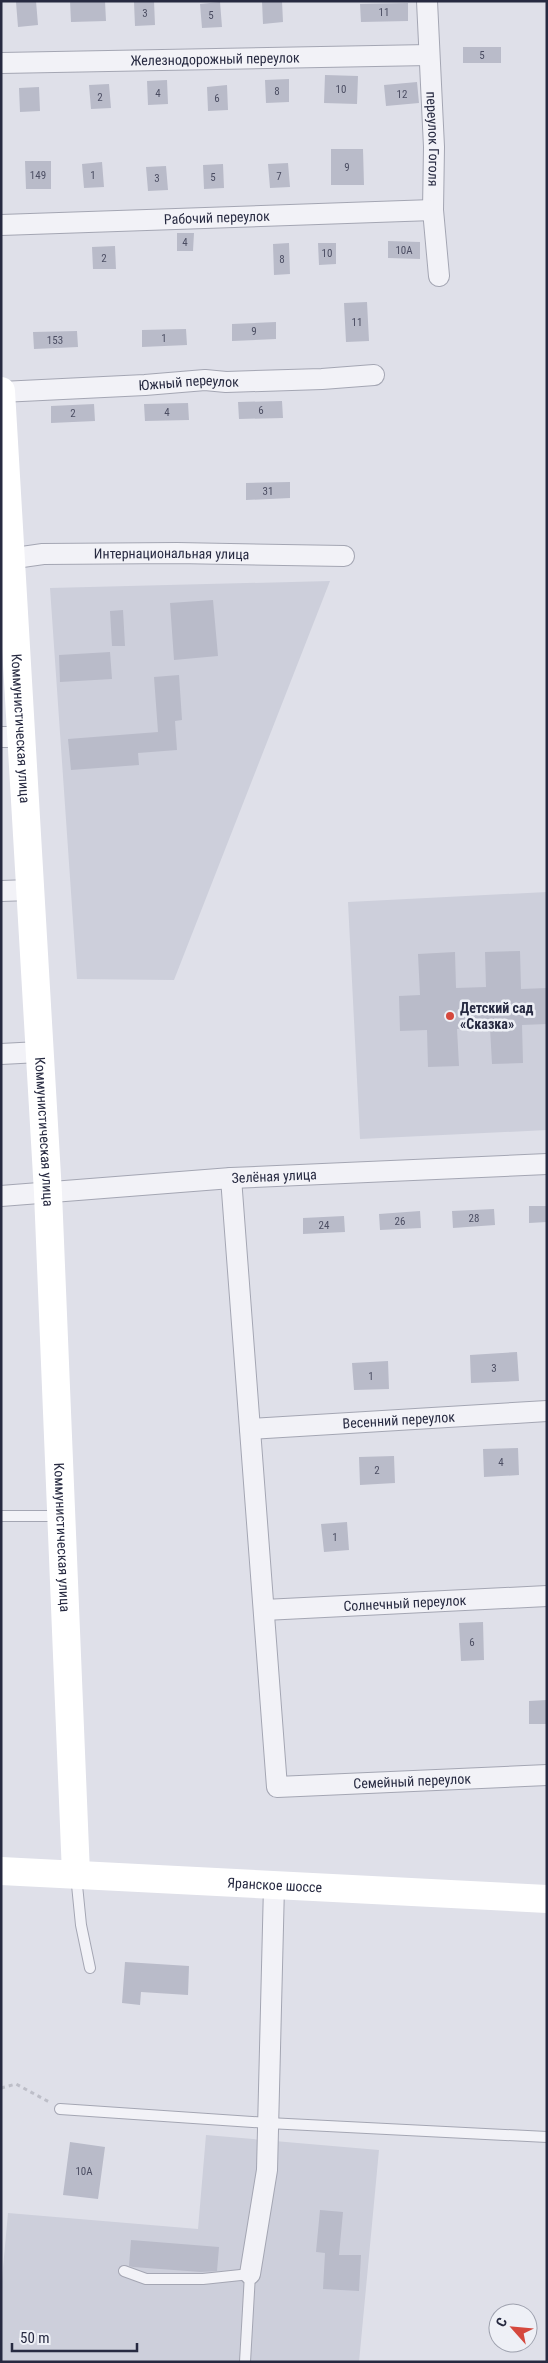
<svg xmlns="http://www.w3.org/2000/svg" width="548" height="2363" font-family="'Roboto Condensed',sans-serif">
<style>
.built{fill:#cdcfdb}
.building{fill:#b9bbc9}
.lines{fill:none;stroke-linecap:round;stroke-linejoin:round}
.lane-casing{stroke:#a4a6b3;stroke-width:12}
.street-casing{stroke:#a4a6b3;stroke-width:22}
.path{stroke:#bdbec8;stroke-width:3;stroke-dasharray:4 4;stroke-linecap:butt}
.lane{stroke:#f2f2f7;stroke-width:10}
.street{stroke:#f2f2f7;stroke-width:20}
.secondary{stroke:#fff;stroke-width:28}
.poi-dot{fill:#d5483d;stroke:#eef0f6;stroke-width:2}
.labels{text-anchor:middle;stroke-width:5;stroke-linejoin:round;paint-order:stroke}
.number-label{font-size:11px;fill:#4c4e63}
.street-label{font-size:14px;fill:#272a41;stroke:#eef0f6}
.poi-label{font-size:14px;font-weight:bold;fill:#272a41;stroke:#eef0f6;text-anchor:start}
</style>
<rect width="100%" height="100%" fill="#dfe0e9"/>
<path class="built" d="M 330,581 L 174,980 L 77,979 L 50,588 Z
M 547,892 L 547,1130 L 360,1139 L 348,902 Z
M 206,2135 L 379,2150 L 359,2362 L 1,2362 L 1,2290 L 8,2213 L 198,2229 Z"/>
<path class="building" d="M 36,1 L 38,25 L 18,27 L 16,2 Z
M 70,1 L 105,1 L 106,21 L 71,22 Z
M 154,1 L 155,25 L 135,26 L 134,2 Z
M 262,1 L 282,1 L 283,22 L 263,24 Z
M 220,2 L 222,27 L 202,28 L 200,4 Z
M 408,3 L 408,21 L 361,22 L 360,4 Z
M 463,47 L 501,47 L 501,63 L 463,63 Z
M 325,75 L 358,76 L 357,104 L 324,103 Z
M 289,79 L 289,102 L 266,103 L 265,80 Z
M 167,80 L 168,104 L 148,105 L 147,81 Z
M 417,82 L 419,103 L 386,106 L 384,85 Z
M 109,84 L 111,108 L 91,109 L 89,85 Z
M 227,85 L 228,110 L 208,111 L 207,87 Z
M 39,87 L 40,111 L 20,112 L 19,88 Z
M 331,149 L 363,149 L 364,185 L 331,185 Z
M 25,161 L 51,161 L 51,189 L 26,189 Z
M 102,162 L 104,187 L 84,188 L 82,164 Z
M 288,163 L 290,187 L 270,188 L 268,164 Z
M 223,164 L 224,188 L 204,189 L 203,165 Z
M 166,166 L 168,190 L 148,191 L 146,167 Z
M 177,233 L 194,233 L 193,251 L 177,251 Z
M 388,241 L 420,242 L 420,259 L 388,258 Z
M 289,243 L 290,274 L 274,275 L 273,244 Z
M 318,243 L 336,243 L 336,264 L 319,265 Z
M 115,246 L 116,269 L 93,269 L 92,247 Z
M 367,302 L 369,341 L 346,342 L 344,303 Z
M 276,322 L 276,339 L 232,341 L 232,324 Z
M 186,329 L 187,345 L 142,347 L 142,330 Z
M 77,331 L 78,347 L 34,349 L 33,332 Z
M 282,401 L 283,418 L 239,419 L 238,402 Z
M 188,403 L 189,420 L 145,421 L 144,404 Z
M 94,404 L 95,421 L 51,423 L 51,406 Z
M 290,482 L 290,498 L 246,500 L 246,483 Z
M 213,600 L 218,656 L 174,660 L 170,603 Z
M 123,610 L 125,646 L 112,646 L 110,611 Z
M 110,652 L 112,679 L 60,682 L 59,655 Z
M 179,675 L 182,720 L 175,721 L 177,750 L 138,753 L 139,765 L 71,770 L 68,739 L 158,732 L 154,677 Z
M 520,951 L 521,989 L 547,988 L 547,1024 L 522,1025 L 523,1063 L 492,1064 L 490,1028 L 457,1029 L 459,1066 L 428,1067 L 427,1030 L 400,1031 L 399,996 L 420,995 L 418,954 L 455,952 L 456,988 L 486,987 L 485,952 Z
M 529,1206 L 547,1206 L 547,1222 L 529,1223 Z
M 494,1209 L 495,1225 L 453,1228 L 452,1211 Z
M 420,1211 L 421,1228 L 380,1230 L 379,1214 Z
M 344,1216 L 345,1232 L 303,1234 L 303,1218 Z
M 517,1352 L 519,1381 L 471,1383 L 470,1355 Z
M 388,1361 L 389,1389 L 354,1390 L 352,1363 Z
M 518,1448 L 519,1475 L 484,1477 L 483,1449 Z
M 394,1456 L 395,1483 L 360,1485 L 359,1457 Z
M 347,1522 L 349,1550 L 324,1552 L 321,1524 Z
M 483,1622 L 484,1660 L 461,1661 L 459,1623 Z
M 547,1700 L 547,1724 L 529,1724 L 529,1701 Z
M 125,1962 L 189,1966 L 188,1995 L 141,1992 L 140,2005 L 122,2003 Z
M 70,2142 L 105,2147 L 98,2199 L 63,2195 Z
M 320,2210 L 343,2212 L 339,2255 L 361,2255 L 359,2291 L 323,2289 L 325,2253 L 316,2252 Z
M 131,2240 L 219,2247 L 217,2271 L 201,2272 L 133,2267 L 129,2266 Z"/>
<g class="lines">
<defs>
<path id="lane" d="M 1,1516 L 60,1516
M 76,1875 L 81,1925 L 90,1968
M 60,2109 L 268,2123 L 547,2137
M 124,2271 L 146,2279 L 203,2279 L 250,2274 L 245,2362"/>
<g id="street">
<path id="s1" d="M 427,1 L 434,147 L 433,210 L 439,276"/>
<path id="s2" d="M 1,63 L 429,55"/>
<path id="s3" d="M 1,225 L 433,210"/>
<path id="s4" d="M 1,392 L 145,385 L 205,380 L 226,382 L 322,379 L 374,375"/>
<path id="s5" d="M 1,560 L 43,554 L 177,553 L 344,556"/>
<path d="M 1,737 L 21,737"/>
<path d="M 1,891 L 30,890"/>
<path d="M 1,1054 L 39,1052"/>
<path id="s6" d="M 231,1178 L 277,1787 L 547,1775"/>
<path id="s7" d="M 1,1196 L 231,1178 L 547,1164"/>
<path id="s8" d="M 250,1429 L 547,1411"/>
<path id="s9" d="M 264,1610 L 547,1596"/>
<path d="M 250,2274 L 267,2170 L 274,1886"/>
</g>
</defs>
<use href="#lane" class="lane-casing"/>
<use href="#street" class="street-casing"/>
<path class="path" d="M 1,2088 L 16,2084 L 51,2103"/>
<use href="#lane" class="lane"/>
<use href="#street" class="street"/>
<g class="secondary">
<path id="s10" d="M 1,391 L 48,1193 L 76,1874"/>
<path id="s11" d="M 1,1871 L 547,1899"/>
</g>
</g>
<circle class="poi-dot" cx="450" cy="1016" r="5"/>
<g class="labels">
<g class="number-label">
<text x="384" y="16">11</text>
<text x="145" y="17">3</text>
<text x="211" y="19">5</text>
<text x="482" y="59">5</text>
<text x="341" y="93">10</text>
<text x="277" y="95">8</text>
<text x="158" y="97">4</text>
<text x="402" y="98">12</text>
<text x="100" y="101">2</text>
<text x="217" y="102">6</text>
<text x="347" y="171">9</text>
<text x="38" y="179">149</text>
<text x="93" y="179">1</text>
<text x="279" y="180">7</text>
<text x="213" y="181">5</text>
<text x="157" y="182">3</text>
<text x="185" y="246">4</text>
<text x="404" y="254">10А</text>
<text x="327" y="257">10</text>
<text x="104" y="262">2</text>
<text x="282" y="263">8</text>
<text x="357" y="326">11</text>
<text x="254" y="335">9</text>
<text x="164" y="342">1</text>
<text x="55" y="344">153</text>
<text x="261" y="414">6</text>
<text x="167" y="416">4</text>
<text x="73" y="417">2</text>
<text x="268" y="495">31</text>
<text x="474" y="1222">28</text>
<text x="400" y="1225">26</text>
<text x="324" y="1229">24</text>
<text x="494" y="1372">3</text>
<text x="371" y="1380">1</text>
<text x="501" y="1466">4</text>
<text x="377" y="1474">2</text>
<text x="335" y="1541">1</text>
<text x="472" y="1646">6</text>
<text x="84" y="2175">10А</text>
</g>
<g class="street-label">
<text dy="5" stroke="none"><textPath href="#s2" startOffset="214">Железнодорожный переулок</textPath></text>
<text dy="5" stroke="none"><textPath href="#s1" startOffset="138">переулок Гоголя</textPath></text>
<text dy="5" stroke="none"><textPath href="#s3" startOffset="216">Рабочий переулок</textPath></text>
<text dy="5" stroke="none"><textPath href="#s4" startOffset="188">Южный переулок</textPath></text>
<text dy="5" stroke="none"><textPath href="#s5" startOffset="171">Интернациональная улица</textPath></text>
<text dy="5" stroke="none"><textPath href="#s10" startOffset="338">Коммунистическая улица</textPath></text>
<text dy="5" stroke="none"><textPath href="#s10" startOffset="742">Коммунистическая улица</textPath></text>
<text dy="5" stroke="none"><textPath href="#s7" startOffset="274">Зелёная улица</textPath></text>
<text dy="5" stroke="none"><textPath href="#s8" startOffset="149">Весенний переулок</textPath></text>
<text dy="5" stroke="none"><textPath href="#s10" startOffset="1148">Коммунистическая улица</textPath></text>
<text dy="5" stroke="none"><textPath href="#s9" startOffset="141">Солнечный переулок</textPath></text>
<text dy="5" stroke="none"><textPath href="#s6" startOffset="746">Семейный переулок</textPath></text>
<text dy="5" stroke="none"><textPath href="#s11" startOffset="274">Яранское шоссе</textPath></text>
</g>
<g class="poi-label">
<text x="460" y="1013">Детский сад<tspan x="460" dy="16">«Сказка»</tspan></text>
</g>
</g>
<rect width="548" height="2363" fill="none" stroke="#272a41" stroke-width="5"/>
<g transform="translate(513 2328) rotate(297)"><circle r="24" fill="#eef0f6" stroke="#9ea1ae"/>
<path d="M0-4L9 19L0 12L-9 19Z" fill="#d5483d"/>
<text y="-8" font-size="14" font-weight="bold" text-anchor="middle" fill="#272a41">С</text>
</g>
<path d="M12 2343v8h125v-8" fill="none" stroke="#272a41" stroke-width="2.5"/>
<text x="20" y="2343" font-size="15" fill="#272a41" stroke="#eef0f6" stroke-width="4" paint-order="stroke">50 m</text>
</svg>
